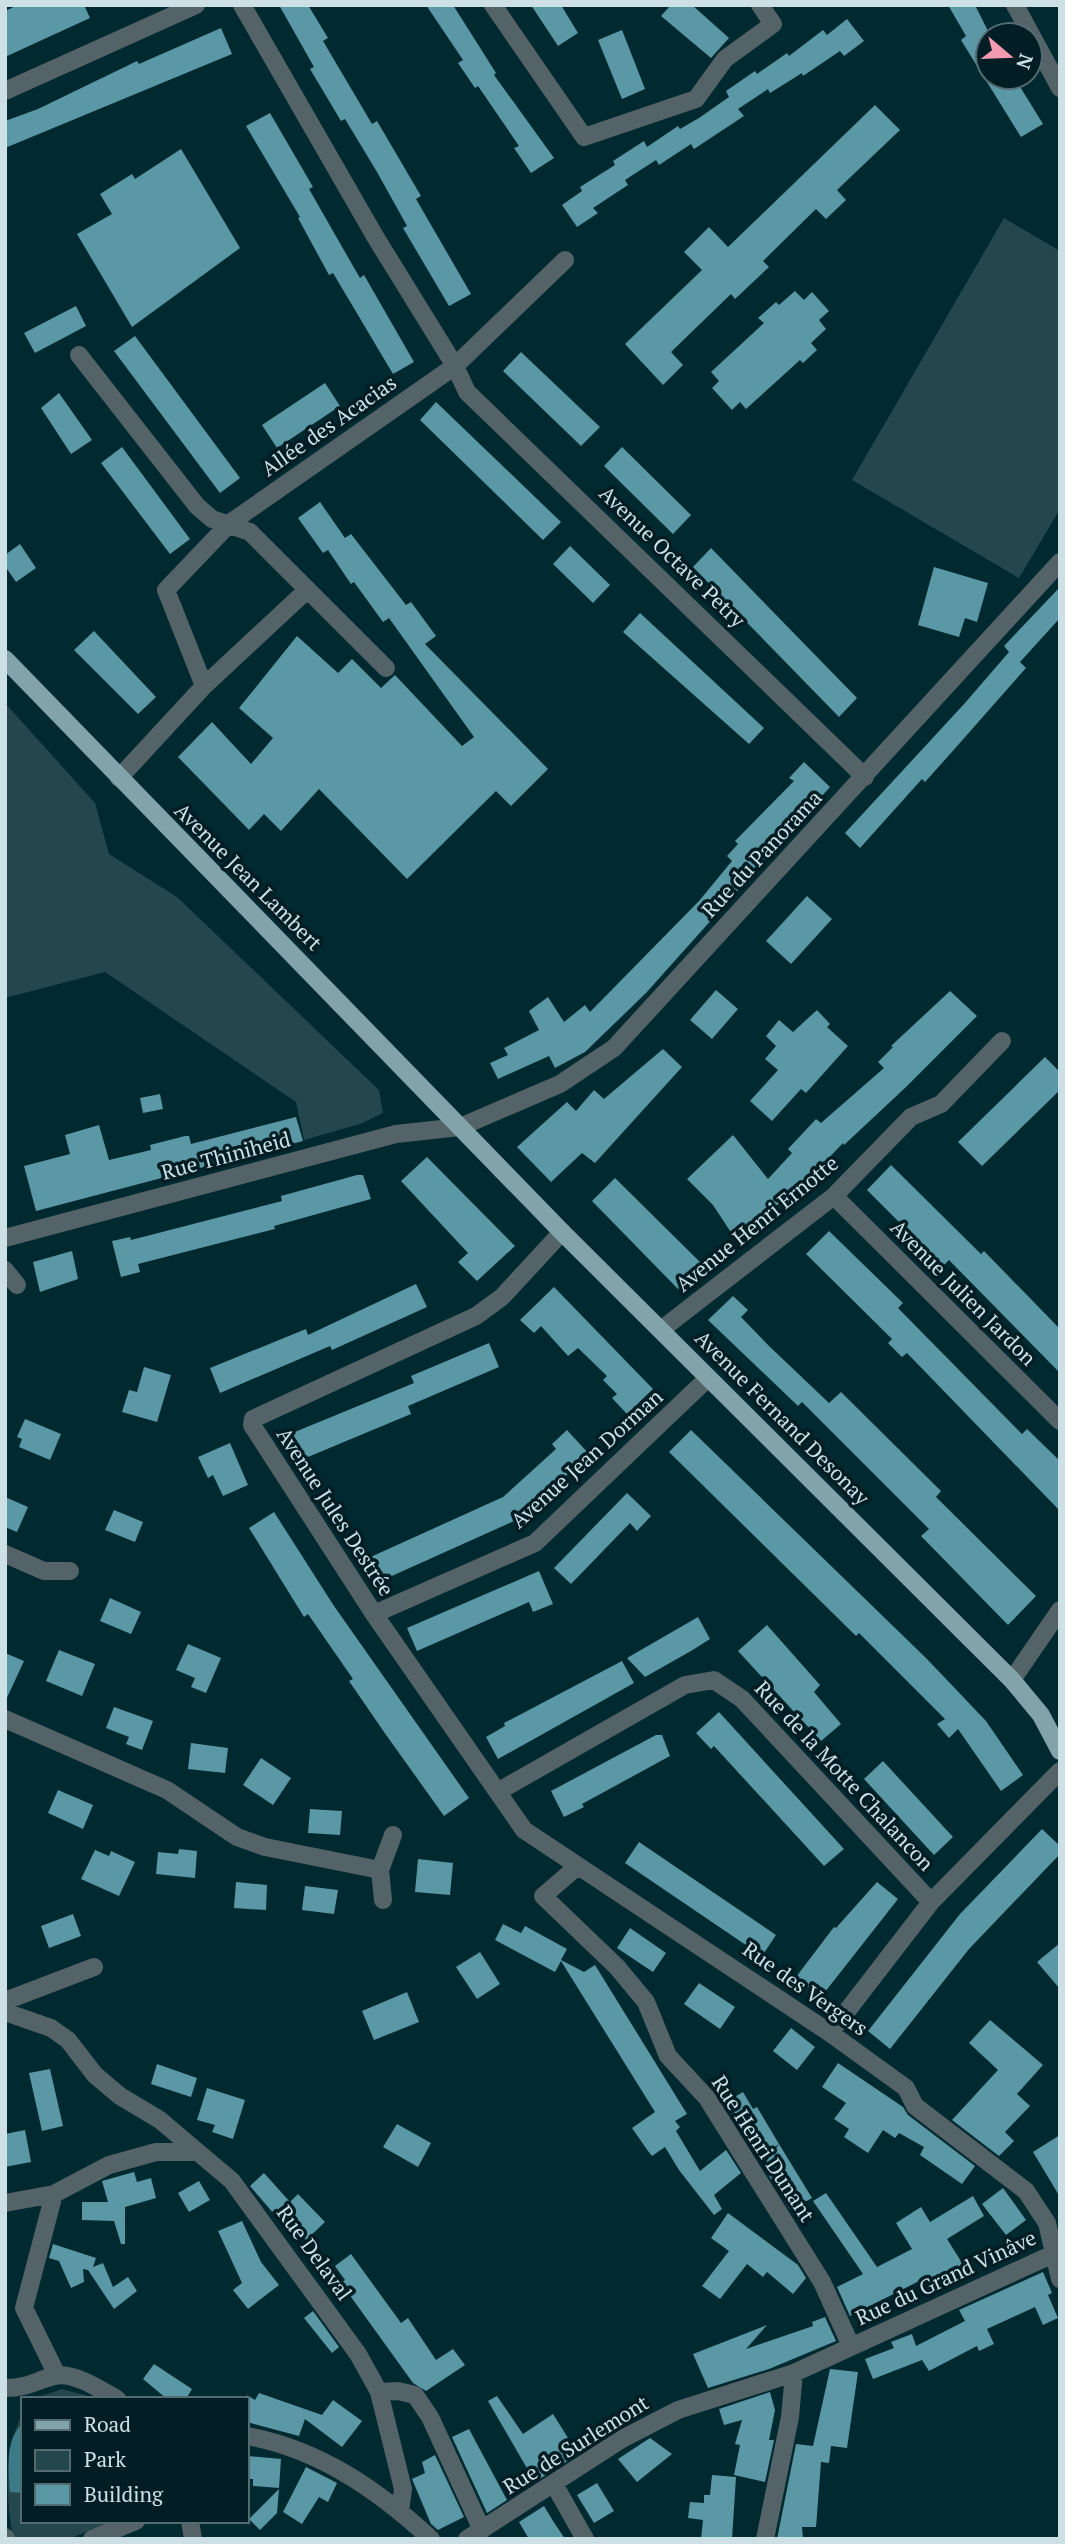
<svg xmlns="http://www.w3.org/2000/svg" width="1065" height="2544" font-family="'PT Serif',serif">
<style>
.green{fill:#24474e}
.water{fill:#3c7a87}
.building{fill:#5a98a5}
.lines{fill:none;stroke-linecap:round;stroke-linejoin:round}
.minor{stroke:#536367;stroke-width:18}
.major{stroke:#82a3aa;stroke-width:18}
.labels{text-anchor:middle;stroke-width:7;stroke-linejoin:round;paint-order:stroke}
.street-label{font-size:21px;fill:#cce0e5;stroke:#021e24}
</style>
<rect width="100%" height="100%" fill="#012930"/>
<path class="green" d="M 1004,218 L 1060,251 L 1060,509 L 1019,578 L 852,480 Z
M 5,703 L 95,803 L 109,854 L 177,897 L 379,1090 L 383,1113 L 360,1124 L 304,1140 L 296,1102 L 105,972 L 5,998 Z
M 62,2389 L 99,2399 L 33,2399 Z
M 23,2413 L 23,2521 L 115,2521 L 68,2539 L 13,2539 C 6,2498 3,2450 23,2413 Z"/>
<path class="water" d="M 23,2423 L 23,2493 L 10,2492 C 9,2467 4,2441 23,2423 Z"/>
<path class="building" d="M 18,5 L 84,5 L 90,18 L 5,57 L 5,11 Z
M 279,5 L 308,5 L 328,38 L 323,41 L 372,124 L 377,121 L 421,196 L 416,199 L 471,294 L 449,306 L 403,228 L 407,226 L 377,172 L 345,119 L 341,121 L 310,69 L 314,67 Z
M 426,5 L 453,5 L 496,73 L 494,75 L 554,158 L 531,173 L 514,148 L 519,146 L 478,86 L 475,88 L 458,63 L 463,60 Z
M 531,5 L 561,5 L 578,33 L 558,46 Z
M 671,5 L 692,5 L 729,38 L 711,58 L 661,16 Z
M 948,5 L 975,5 L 988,31 L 988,77 L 1014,77 L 1043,124 L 1021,137 L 961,40 L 966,36 Z
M 847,19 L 864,41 L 844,56 L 840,51 L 803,76 L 802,73 L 770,93 L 768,89 L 738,109 L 744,116 L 694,149 L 691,144 L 659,165 L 656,160 L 625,180 L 628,185 L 593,208 L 598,213 L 577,227 L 562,205 L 582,191 L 580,187 L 615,165 L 613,161 L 644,141 L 647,147 L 678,126 L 680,129 L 699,118 L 729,97 L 726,91 L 755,71 L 757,74 L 787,53 L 789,56 L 823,30 L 827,35 Z
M 221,28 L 232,54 L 5,148 L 5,121 L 38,109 L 137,61 L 139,64 Z
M 622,30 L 645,89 L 622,99 L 598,40 Z
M 875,105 L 900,130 L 837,190 L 846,200 L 826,219 L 816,209 L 763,261 L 769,267 L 735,299 L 731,294 L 671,352 L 683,365 L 663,385 L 625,344 L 702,270 L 684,252 L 709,227 L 728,247 Z
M 270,113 L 313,187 L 309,189 L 341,245 L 360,278 L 364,275 L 414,362 L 393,374 L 333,273 L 329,275 L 298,218 L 300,217 L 246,126 Z
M 181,149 L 240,248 L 132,327 L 77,234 L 112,214 L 100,194 L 132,174 L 135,179 Z
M 795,291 L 804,300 L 812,292 L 829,311 L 819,320 L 826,329 L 811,343 L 817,350 L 803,363 L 800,360 L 746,409 L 740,402 L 732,410 L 712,388 L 719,381 L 711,372 L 764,323 L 758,318 L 776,302 L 779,305 Z
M 76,306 L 86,326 L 35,353 L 24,333 Z
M 135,336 L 240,478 L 220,493 L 114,351 Z
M 521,352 L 600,427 L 581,446 L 503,371 Z
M 325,383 L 340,406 L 277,448 L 262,425 Z
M 59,393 L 92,440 L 71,454 L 41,408 Z
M 436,402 L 561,522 L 543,540 L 420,420 Z
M 122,447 L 190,539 L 170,554 L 101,463 Z
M 622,447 L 691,515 L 673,534 L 604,466 Z
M 320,502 L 345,538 L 351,534 L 406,605 L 411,602 L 436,636 L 425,644 L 548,769 L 511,806 L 496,791 L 407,879 L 319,789 L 281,831 L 264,814 L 249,830 L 178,757 L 212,722 L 251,764 L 273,738 L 239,708 L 297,636 L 338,673 L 352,659 L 381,688 L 395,675 L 462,746 L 474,737 L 389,618 L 383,622 L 354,582 L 351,584 L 328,550 L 323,553 L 298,518 Z
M 20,544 L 36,568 L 16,582 L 5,566 L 5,555 Z
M 570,546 L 610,585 L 593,603 L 553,564 Z
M 711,548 L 857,698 L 839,717 L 693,567 Z
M 934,567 L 988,583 L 977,622 L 965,618 L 959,637 L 918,625 Z
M 1060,587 L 1060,618 L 1020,662 L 1026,668 L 951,753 L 925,782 L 922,779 L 860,848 L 845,833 L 965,703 L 1009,652 L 1004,646 Z
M 640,613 L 764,728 L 749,744 L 623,632 Z
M 94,631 L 156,697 L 138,714 L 74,650 Z
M 804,762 L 830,787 L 646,993 L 585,1052 L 555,1068 L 549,1056 L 498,1079 L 490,1063 L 508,1055 L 504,1048 L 539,1030 L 529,1011 L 548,997 L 564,1022 L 585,1005 L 590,1012 L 699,901 L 732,861 L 727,856 L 738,844 L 735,841 L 794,781 L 789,778 Z
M 807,896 L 832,919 L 791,964 L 766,941 Z
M 716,990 L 738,1009 L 712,1039 L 690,1020 Z
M 950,991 L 977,1016 L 905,1088 L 844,1145 L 843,1143 L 799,1189 L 734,1237 L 713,1205 L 687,1179 L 733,1135 L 768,1179 L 792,1153 L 788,1149 L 816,1119 L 821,1123 L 884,1068 L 878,1062 L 893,1047 L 891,1046 Z
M 817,1010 L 830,1024 L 827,1027 L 848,1046 L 806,1093 L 801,1089 L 772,1121 L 750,1101 L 778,1070 L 765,1059 L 776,1046 L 766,1036 L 779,1020 L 793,1032 Z
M 663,1049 L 682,1067 L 595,1163 L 582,1153 L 551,1182 L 517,1147 L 567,1102 L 576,1111 L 594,1090 L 604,1099 Z
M 1045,1057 L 1060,1072 L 1060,1090 L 982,1166 L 958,1142 Z
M 160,1094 L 163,1109 L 143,1113 L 140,1098 Z
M 296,1117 L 303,1141 L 36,1211 L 24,1166 L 70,1154 L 65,1135 L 99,1125 L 109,1160 L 151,1150 L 150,1145 L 185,1136 L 189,1136 L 191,1144 Z
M 427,1157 L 515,1246 L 477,1281 L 458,1262 L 468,1253 L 401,1181 Z
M 891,1165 L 981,1254 L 984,1251 L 1060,1329 L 1060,1373 L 949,1260 L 943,1266 L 867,1190 Z
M 357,1175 L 363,1175 L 371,1199 L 274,1226 L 275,1229 L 138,1264 L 140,1272 L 121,1277 L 112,1241 L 130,1237 L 131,1240 L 282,1201 L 281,1196 Z
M 615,1178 L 703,1265 L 678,1289 L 592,1201 Z
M 829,1231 L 903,1303 L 898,1308 L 1022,1434 L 1027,1429 L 1060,1461 L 1060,1511 L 907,1353 L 902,1357 L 888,1343 L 892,1339 L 806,1254 Z
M 72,1251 L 78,1279 L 40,1292 L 33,1262 Z
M 416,1284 L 427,1307 L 332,1350 L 330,1346 L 220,1393 L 210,1368 L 306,1329 L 308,1335 Z
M 554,1287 L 653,1389 L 627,1414 L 612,1398 L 617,1394 L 603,1380 L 607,1376 L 578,1348 L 568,1356 L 541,1326 L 534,1333 L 520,1320 Z
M 733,1296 L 748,1310 L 741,1317 L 769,1346 L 829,1403 L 841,1392 L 941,1491 L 936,1497 L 1036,1596 L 1008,1625 L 921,1536 L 929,1529 L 802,1402 L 798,1406 L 708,1320 Z
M 489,1343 L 499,1367 L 408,1406 L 411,1414 L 296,1462 L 285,1436 L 414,1383 L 411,1376 Z
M 144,1367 L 171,1375 L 157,1422 L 122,1412 L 129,1390 L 137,1392 Z
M 25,1419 L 61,1434 L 50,1460 L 19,1447 L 22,1439 L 17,1437 Z
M 567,1430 L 589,1454 L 523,1517 L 374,1584 L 364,1560 L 503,1497 L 556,1449 L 552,1444 Z
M 691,1430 L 927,1659 L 986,1721 L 1023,1775 L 1001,1791 L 958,1729 L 949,1738 L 937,1724 L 945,1719 L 859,1633 L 856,1636 L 669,1452 Z
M 230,1443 L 248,1485 L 223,1496 L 213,1475 L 208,1478 L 198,1457 Z
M 627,1493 L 651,1516 L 637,1531 L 630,1523 L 571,1584 L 554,1568 Z
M 5,1497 L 28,1507 L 17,1532 L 5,1527 Z
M 114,1510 L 143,1522 L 135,1542 L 105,1530 Z
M 274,1512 L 334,1606 L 469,1798 L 444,1816 L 384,1732 L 349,1681 L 353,1679 L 308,1614 L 304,1617 L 249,1528 Z
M 539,1571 L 553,1604 L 533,1612 L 529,1602 L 417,1651 L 407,1628 Z
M 110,1598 L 141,1612 L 131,1634 L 100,1621 Z
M 698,1617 L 710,1639 L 691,1651 L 645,1677 L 627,1658 Z
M 767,1625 L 820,1685 L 814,1692 L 841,1724 L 821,1741 L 738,1651 Z
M 188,1644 L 221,1658 L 206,1693 L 191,1687 L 195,1678 L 176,1670 Z
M 59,1650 L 95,1664 L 82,1696 L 46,1681 Z
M 5,1653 L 24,1661 L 5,1702 Z
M 622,1661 L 634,1683 L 498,1759 L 486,1737 L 505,1726 L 504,1723 Z
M 114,1707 L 153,1721 L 142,1750 L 126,1744 L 129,1737 L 106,1728 Z
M 719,1712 L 844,1849 L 824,1866 L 714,1746 L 711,1749 L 696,1733 Z
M 656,1735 L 662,1735 L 670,1756 L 582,1804 L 584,1807 L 564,1817 L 551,1791 Z
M 191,1743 L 228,1748 L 225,1773 L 188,1769 Z
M 261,1758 L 291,1778 L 273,1805 L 243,1785 Z
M 883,1761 L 953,1837 L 934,1855 L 864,1779 Z
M 58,1790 L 93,1805 L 83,1829 L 48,1813 Z
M 310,1809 L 342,1811 L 340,1835 L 308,1833 Z
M 1042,1829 L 1060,1846 L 1060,1854 L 969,1949 L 890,2049 L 868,2031 L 960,1914 Z
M 639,1842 L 776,1935 L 762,1956 L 625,1863 Z
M 179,1849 L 197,1851 L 195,1878 L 156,1874 L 158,1852 L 178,1854 Z
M 95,1850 L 109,1856 L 111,1851 L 135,1862 L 119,1896 L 81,1879 Z
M 418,1859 L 453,1863 L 450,1895 L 415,1892 Z
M 236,1882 L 267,1885 L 266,1910 L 234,1908 Z
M 877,1882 L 898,1899 L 821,1997 L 796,1977 L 834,1927 L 836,1928 Z
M 305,1886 L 338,1890 L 334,1914 L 302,1910 Z
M 73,1914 L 81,1936 L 49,1948 L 41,1926 Z
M 503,1924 L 521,1933 L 525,1926 L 567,1949 L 561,1960 L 584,1972 L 595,1965 L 687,2114 L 675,2121 L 680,2127 L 676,2131 L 700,2171 L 726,2150 L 741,2173 L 714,2195 L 722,2209 L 714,2215 L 679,2170 L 665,2147 L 652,2156 L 648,2151 L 632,2128 L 655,2112 L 561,1961 L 555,1972 L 495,1940 Z
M 630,1928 L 666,1953 L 653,1972 L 617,1948 Z
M 1060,1943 L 1060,1989 L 1037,1962 Z
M 480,1952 L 500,1984 L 477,1999 L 456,1967 Z
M 699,1983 L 735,2007 L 720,2029 L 684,2004 Z
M 407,1992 L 419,2022 L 374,2040 L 362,2011 Z
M 990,2020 L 1043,2065 L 1017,2094 L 1030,2106 L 1005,2132 L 1014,2141 L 999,2156 L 952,2120 L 998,2070 L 969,2043 Z
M 791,2028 L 815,2047 L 797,2070 L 773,2051 Z
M 838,2063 L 903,2107 L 908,2115 L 975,2166 L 962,2184 L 920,2155 L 924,2147 L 899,2133 L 895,2138 L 883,2130 L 868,2153 L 844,2137 L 849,2129 L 834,2119 L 846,2103 L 822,2087 Z
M 157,2064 L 197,2078 L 191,2097 L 151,2084 Z
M 50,2069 L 63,2126 L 42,2131 L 29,2073 Z
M 207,2088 L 245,2100 L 233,2139 L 212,2132 L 215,2125 L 197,2120 Z
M 743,2092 L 753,2109 L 757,2107 L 779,2144 L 759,2159 L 724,2103 Z
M 397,2124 L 431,2143 L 418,2167 L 383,2147 Z
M 25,2130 L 31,2162 L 5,2167 L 5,2134 Z
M 1060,2135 L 1060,2197 L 1033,2152 Z
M 779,2144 L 812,2198 L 790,2210 L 763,2166 Z
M 134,2172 L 137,2182 L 151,2178 L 156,2198 L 125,2207 L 125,2244 L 121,2244 L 114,2221 L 82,2220 L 82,2202 L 108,2202 L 102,2181 Z
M 264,2173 L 290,2202 L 298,2194 L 325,2222 L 306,2240 L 279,2212 L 275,2215 L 250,2186 Z
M 199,2181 L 210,2200 L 189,2212 L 178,2193 Z
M 1003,2188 L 1026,2220 L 1006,2235 L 982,2204 Z
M 826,2193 L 877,2267 L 912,2249 L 896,2223 L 921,2207 L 930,2222 L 973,2196 L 984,2216 L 947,2239 L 964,2266 L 948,2276 L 953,2284 L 939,2292 L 929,2276 L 850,2316 L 837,2287 L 863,2274 L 813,2201 Z
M 728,2213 L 798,2265 L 806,2278 L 793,2294 L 767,2272 L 763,2277 L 747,2264 L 720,2299 L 702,2286 L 729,2251 L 711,2238 Z
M 242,2221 L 261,2262 L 279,2285 L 248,2309 L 233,2290 L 242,2283 L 218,2231 Z
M 53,2244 L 96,2258 L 93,2267 L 103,2263 L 113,2287 L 128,2277 L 137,2291 L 114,2309 L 88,2270 L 83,2269 L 84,2282 L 71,2288 L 59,2261 L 49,2258 Z
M 351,2254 L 401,2323 L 408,2318 L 436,2360 L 453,2349 L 465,2365 L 426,2391 L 413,2383 L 341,2283 L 345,2280 L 335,2266 Z
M 1043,2272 L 1052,2293 L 1048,2295 L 1058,2318 L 1043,2325 L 1035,2307 L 987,2329 L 994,2344 L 979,2351 L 977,2346 L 929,2371 L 922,2360 L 873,2379 L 865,2359 L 894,2348 L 891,2342 L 912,2334 L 916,2346 L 965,2321 L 959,2310 Z
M 313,2311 L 339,2347 L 332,2353 L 304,2318 Z
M 825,2317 L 836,2341 L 769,2369 L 708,2388 L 693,2354 L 767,2325 L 746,2349 L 813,2326 L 812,2322 Z
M 154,2364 L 192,2389 L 186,2399 L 167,2399 L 143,2379 Z
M 830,2369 L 858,2372 L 847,2448 L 831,2446 L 829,2463 L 821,2462 L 816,2527 L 802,2527 L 803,2539 L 777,2539 L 796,2444 L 813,2446 Z
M 770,2392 L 775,2410 L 769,2440 L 774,2440 L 765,2482 L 734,2475 L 740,2445 L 735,2444 L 742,2420 L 724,2425 L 719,2409 Z
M 259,2393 L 322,2415 L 333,2400 L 362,2421 L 342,2447 L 305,2419 L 299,2436 L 247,2422 L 247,2395 L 255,2400 Z
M 497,2396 L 523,2434 L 553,2414 L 578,2454 L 535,2482 L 488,2401 Z
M 469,2429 L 507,2500 L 487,2513 L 452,2437 Z
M 650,2438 L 672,2454 L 637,2482 L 618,2459 Z
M 435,2455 L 464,2517 L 438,2530 L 431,2524 L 412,2479 L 425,2473 L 422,2462 Z
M 247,2456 L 281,2459 L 279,2488 L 253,2486 L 253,2479 L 247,2479 Z
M 306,2467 L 337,2483 L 328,2502 L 319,2497 L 302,2524 L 283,2512 Z
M 712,2475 L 736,2477 L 732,2539 L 701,2539 L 703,2520 L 688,2518 L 690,2502 L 704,2503 L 704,2495 L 710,2495 Z
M 597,2483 L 614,2511 L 594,2523 L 577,2495 Z
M 279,2489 L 277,2513 L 260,2530 L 249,2519 Z
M 544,2506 L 553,2521 L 565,2539 L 529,2539 L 519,2522 Z"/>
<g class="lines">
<path class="minor" d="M 242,5 L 376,238 L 455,366 L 467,392 L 865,777
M 493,5 L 584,137 L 696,99 L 725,59 L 773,24 L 760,5
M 1015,5 L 1060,88
M 5,91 L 196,5
M 79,355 L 197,506 L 212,519 L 250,532 L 386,668
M 204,686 L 166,590 L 230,523 L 455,366 L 565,260
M 119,778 L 204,686 L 306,591
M 834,1196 L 1060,1421
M 562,1232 L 502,1297 L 476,1316 L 253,1419 L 252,1425 L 374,1614 L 524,1830 L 830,2033 L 906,2088 L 915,2106 L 1026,2191 L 1047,2223 L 1060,2279
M 5,1238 L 396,1134 L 460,1127 L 560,1084 L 614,1048 L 1060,562
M 5,1270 L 17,1285
M 662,1329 L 834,1196 L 911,1117 L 941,1104 L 1002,1041
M 5,1554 L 44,1571 L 70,1571
M 374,1614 L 535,1543 L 708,1378
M 1012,1680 L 1060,1610
M 5,1719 L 167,1790 L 237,1837 L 265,1847 L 380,1870
M 499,1791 L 685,1685 L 714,1680 L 742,1699 L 931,1902
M 578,1866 L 543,1896 L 617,1967 L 646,2002 L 668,2056 L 707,2098 L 822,2282 L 851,2346
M 383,1900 L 380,1870 L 393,1835
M 5,2001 L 94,1967
M 5,2012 L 51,2028 L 68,2040 L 95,2075 L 120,2096 L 160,2120 L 232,2181 L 358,2354 L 379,2392 L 403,2489 L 400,2511
M 830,2033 L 931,1902 L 1060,1771
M 54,2194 L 24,2308 L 57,2375
M 5,2203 L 54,2194 L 109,2165 L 156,2152 L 198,2152
M 5,2388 C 27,2388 35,2381 54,2376 C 73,2371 101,2390 117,2399
M 379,2392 L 398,2391 L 415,2395 L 430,2417 L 482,2530
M 247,2436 C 319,2449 378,2490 431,2539
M 554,2484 L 585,2539
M 190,2521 L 193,2539
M 5,2537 L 6,2539
M 92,2539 L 136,2521
M 467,2539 L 622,2439 L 678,2410 L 794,2373 L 1060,2251
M 765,2539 L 790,2417 L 794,2373"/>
<path class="major" d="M 5,659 L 562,1232 L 1012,1680 L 1041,1715 L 1060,1751"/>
</g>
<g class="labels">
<g class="street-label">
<text transform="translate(329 426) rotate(-35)" y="7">Allée des Acacias</text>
<text transform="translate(672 557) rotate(44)" y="7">Avenue Octave Petry</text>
<text transform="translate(762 854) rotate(-47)" y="7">Rue du Panorama</text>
<text transform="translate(248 877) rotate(45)" y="7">Avenue Jean Lambert</text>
<text transform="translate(226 1156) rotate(-15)" y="7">Rue Thiniheid</text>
<text transform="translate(757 1224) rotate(-39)" y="7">Avenue Henri Ernotte</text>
<text transform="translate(963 1293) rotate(45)" y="7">Avenue Julien Jardon</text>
<text transform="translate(782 1418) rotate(45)" y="7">Avenue Fernand Desonay</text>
<text transform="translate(587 1459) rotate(-42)" y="7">Avenue Jean Dorman</text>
<text transform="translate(335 1512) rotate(57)" y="7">Avenue Jules Destrée</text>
<text transform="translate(844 1776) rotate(47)" y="7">Rue de la Motte Chalancon</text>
<text transform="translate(805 1989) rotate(35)" y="7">Rue des Vergers</text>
<text transform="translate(763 2149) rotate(57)" y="7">Rue Henri Dunant</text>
<text transform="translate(314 2253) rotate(54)" y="7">Rue Delaval</text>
<text transform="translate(946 2278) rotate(-25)" y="7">Rue du Grand Vinâve</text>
<text transform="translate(576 2445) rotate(-32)" y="7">Rue de Surlemont</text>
</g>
</g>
<rect width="1065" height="2544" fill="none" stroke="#cce0e5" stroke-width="14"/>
<rect x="21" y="2397" width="228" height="126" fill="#021e24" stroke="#536c71" stroke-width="2"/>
<rect x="35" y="2420" width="35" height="10" fill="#82a3aa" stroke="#536c71" stroke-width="2"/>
<text x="84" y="2432" font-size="21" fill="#cce0e5">Road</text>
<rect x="35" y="2450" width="35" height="21" fill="#24474e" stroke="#536c71" stroke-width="2"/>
<text x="84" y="2467" font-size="21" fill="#cce0e5">Park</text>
<rect x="35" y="2484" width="35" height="21" fill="#5a98a5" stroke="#536c71" stroke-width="2"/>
<text x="84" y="2502" font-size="21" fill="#cce0e5">Building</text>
<g transform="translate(1009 56) rotate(109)"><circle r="33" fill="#021e24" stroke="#536c71" stroke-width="2"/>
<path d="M0-5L12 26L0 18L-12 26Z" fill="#f29ab0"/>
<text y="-10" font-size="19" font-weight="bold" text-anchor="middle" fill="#cce0e5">N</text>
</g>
</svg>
